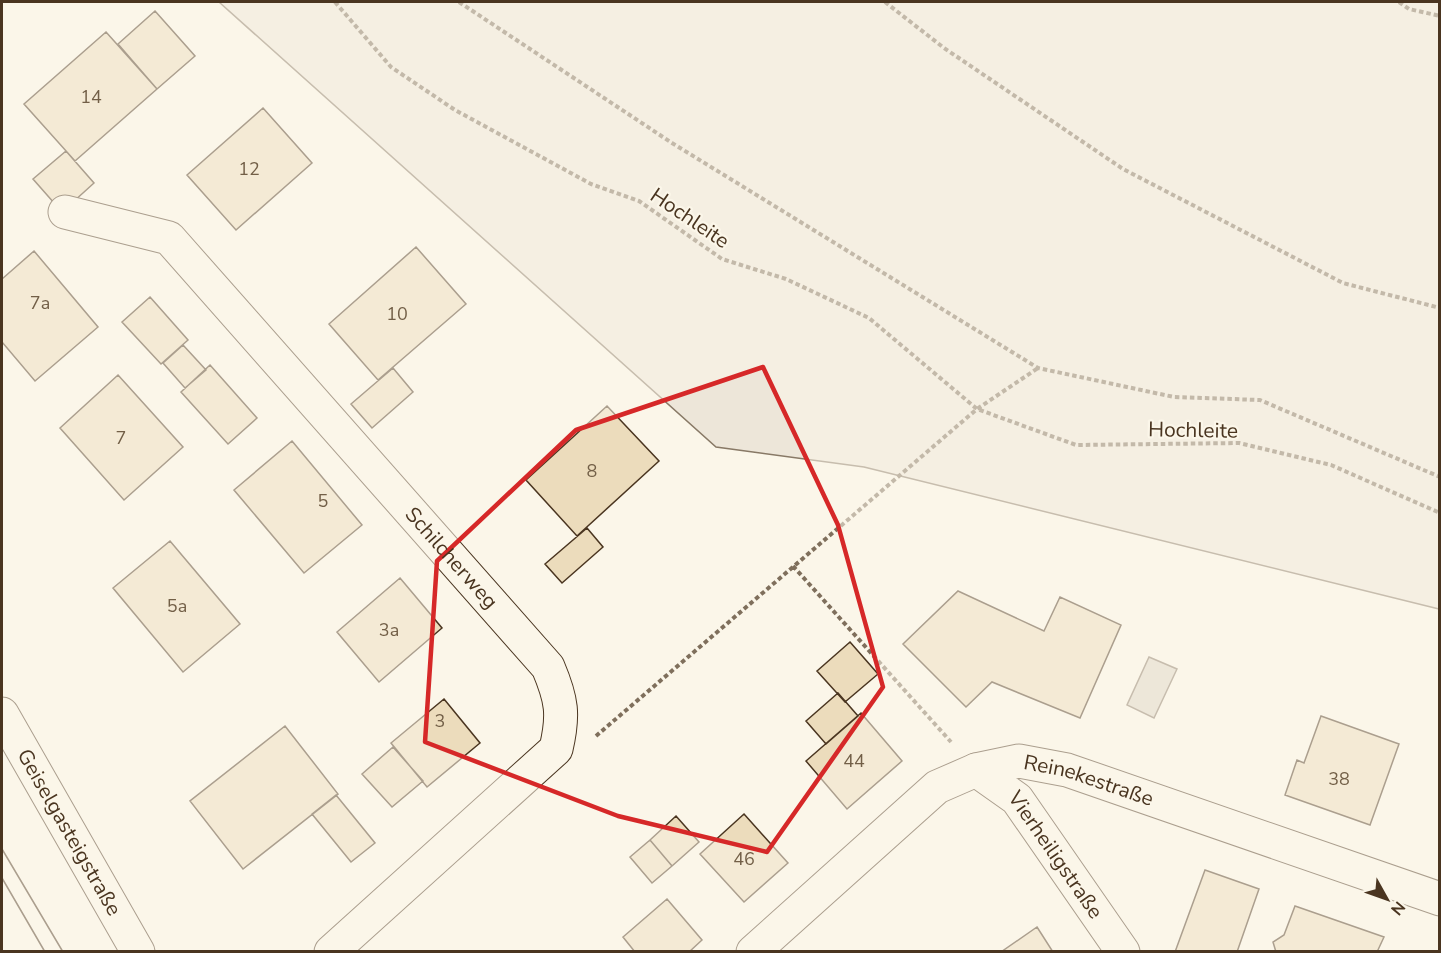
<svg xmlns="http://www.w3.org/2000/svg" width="1441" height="953" font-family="'Nunito Sans',sans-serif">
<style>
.green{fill:#ede6d9;stroke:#887966;stroke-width:1.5}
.water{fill:#dcd4c6;stroke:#887966;stroke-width:1.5}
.building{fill:#ecdcbc;stroke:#4a3520;stroke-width:1.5}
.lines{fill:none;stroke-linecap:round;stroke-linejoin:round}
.minor-casing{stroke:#4a3520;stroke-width:35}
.secondary-casing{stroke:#4a3520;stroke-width:35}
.path{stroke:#7f6f5c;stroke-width:4;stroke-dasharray:4.5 3;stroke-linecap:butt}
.minor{stroke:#fbf6e9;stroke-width:33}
.secondary{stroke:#fbf6e9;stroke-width:33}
.tram{stroke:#4a3520;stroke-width:1.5}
.marked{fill:none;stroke:#d62828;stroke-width:4.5;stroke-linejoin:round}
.labels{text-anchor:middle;stroke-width:4.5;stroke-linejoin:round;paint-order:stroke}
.number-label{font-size:18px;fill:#725f47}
.street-label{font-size:21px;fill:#4a3520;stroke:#fbf6e9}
</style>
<rect width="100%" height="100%" fill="#fbf6e9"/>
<path class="green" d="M 219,2 L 1439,2 L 1439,609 L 864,467 L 716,447 Z"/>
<path class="water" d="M 1149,657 L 1177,669 L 1154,718 L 1127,705 Z"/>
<path class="building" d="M 155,11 L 195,56 L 157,89 L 118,44 Z
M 106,32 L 157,89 L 75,161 L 24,104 Z
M 263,108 L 312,163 L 236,230 L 187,175 Z
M 66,151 L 94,183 L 62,212 L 33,179 Z
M 416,247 L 466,304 L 378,380 L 329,324 Z
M 34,251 L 98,327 L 35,381 L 2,342 L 2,279 Z
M 150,297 L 188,340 L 161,364 L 122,322 Z
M 183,345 L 206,370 L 185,388 L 163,363 Z
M 210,365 L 257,418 L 228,444 L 181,392 Z
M 393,368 L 413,392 L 372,428 L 351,404 Z
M 118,375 L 183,447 L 124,500 L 60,428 Z
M 607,406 L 659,461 L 577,536 L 526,480 Z
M 292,441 L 362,525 L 304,573 L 234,490 Z
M 587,528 L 603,547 L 562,583 L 545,564 Z
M 170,541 L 240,624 L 183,672 L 113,588 Z
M 400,578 L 442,628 L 379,682 L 337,632 Z
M 958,591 L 1044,631 L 1060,597 L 1121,625 L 1080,718 L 992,682 L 966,707 L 903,644 Z
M 850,642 L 878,674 L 845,702 L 817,671 Z
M 838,693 L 858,716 L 826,744 L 806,721 Z
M 444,699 L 480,743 L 427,787 L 391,743 Z
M 861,713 L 902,761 L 847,809 L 806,761 Z
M 1321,716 L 1399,744 L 1370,825 L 1285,795 L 1297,760 L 1304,763 Z
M 285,726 L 338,794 L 243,869 L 190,801 Z
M 393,747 L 423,781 L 392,807 L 362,774 Z
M 336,795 L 375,843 L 351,862 L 312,814 Z
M 744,814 L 788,863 L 744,902 L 700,854 Z
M 676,816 L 699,842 L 672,866 L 650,840 Z
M 650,840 L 672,866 L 652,883 L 630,857 Z
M 1205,870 L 1259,889 L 1237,952 L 1175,952 Z
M 667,899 L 702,940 L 689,952 L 635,952 L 623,937 Z
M 1295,906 L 1384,937 L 1377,952 L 1276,952 L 1273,942 L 1284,935 Z
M 1037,927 L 1053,952 L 1001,952 Z"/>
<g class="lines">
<defs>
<g id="minor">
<path id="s1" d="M 65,212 L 169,238 L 548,667 C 562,700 564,715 556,749 L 331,952"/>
<path id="s2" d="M 976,770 L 1017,799 L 1123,952"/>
<path id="s3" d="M 753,952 L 937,787 L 976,770 L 1019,761 L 1067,770 L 1440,899"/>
</g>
<g id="secondary">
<path id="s4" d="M 2,714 L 138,952"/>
</g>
</defs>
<use href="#minor" class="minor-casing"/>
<use href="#secondary" class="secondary-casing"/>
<path class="path" d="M 335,2 L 391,67 L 455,110 L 591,184 L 639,201 L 722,259 L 786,279 L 869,318 L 977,409 L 1076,445 L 1239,443 L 1331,465 L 1440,513
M 459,2 L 672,143 L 1038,368 L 1174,397 L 1260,400 L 1440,477
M 885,2 L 944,48 L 1123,169 L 1343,283 L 1440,308
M 1399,2 L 1409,9 L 1440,16
M 793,566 L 951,742
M 596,736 L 977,409 L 1038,368"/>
<use href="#minor" class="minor"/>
<use href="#secondary" class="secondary"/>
<path class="tram" d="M 2,849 L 63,952
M 2,878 L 45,952"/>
</g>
<path d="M0 0H1441V953H0ZM 763,367 L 838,525 L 883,687 L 767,852 L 618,816 L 425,742 L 437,561 L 576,430 Z" fill="#fbf6e9" fill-opacity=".55" fill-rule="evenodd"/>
<path class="marked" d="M 763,367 L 838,525 L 883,687 L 767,852 L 618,816 L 425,742 L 437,561 L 576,430 Z"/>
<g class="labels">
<g class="number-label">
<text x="91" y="103">14</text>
<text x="249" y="175">12</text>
<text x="40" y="309">7a</text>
<text x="397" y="320">10</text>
<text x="121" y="444">7</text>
<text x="592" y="477">8</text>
<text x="323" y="507">5</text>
<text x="177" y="612">5a</text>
<text x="389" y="636">3a</text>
<text x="440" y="727">3</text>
<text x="854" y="767">44</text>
<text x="1339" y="785">38</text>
<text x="744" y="865">46</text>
</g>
<g class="street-label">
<text transform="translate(690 218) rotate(34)" y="7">Hochleite</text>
<text transform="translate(1193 430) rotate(1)" y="7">Hochleite</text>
<text dy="7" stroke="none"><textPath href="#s1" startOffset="534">Schilcherweg</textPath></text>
<text dy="7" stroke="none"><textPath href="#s3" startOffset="406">Reinekestraße</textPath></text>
<text dy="7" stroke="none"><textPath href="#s4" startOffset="136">Geiselgasteigstraße</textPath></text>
<text dy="7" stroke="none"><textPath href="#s2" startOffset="118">Vierheiligstraße</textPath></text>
</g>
</g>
<rect width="1441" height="953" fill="none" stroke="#4a3520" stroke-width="6"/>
<g transform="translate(1387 899) rotate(130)" stroke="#fbf6e9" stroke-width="4.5" paint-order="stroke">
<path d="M0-4.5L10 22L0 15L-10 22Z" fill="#4a3520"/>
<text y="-9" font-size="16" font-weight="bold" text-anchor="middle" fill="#4a3520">N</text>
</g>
</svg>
